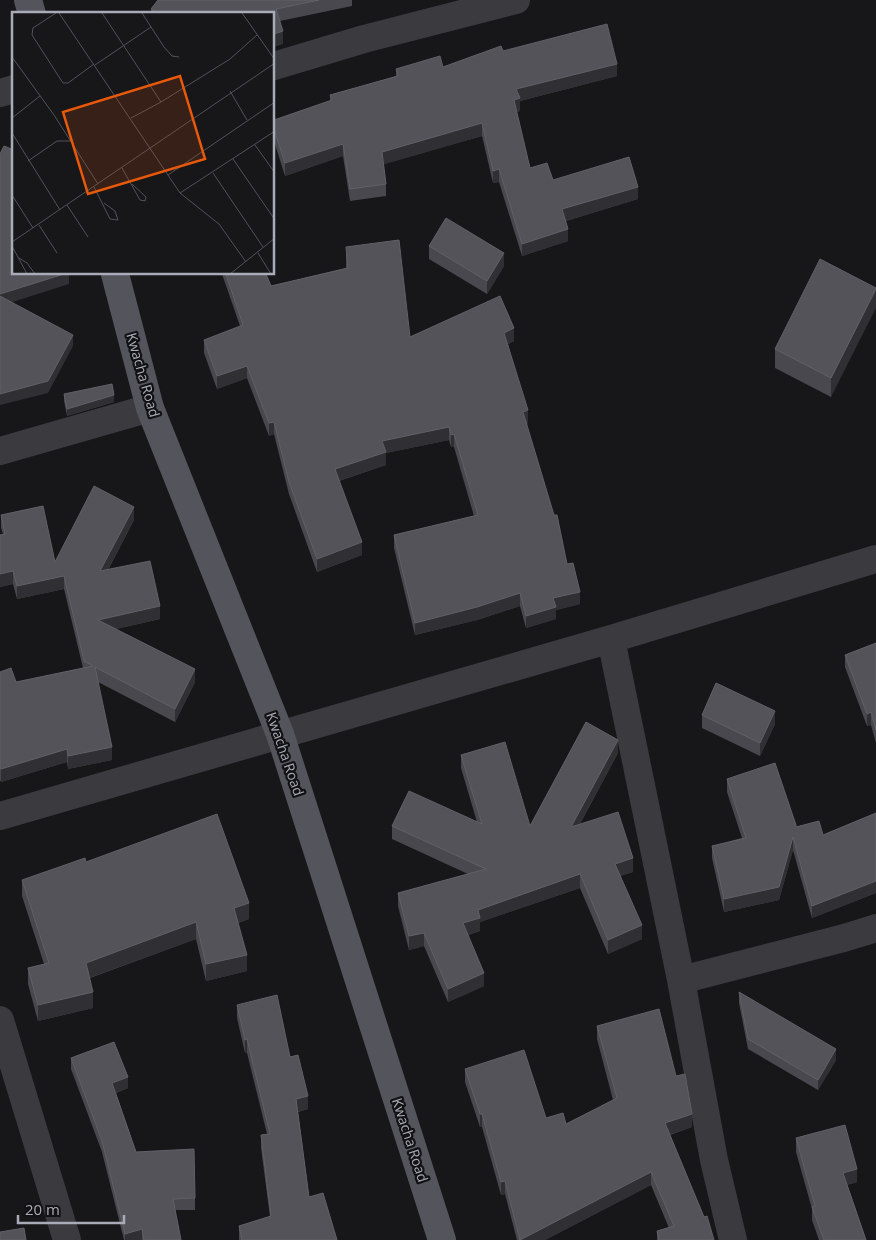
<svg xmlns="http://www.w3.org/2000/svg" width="876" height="1240" font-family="'Open Sans',sans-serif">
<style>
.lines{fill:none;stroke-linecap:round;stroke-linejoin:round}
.minor{stroke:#3a3a3f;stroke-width:28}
.major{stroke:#54555c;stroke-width:28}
.wall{fill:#48484e}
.shaded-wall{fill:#303034}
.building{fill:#535359;stroke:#606168}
.labels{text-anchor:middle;stroke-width:4.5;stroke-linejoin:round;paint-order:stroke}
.street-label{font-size:14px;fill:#a9acb8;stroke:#121214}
.inset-road{fill:none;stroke:#515359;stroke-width:1}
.view{fill:#e8590c;fill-opacity:0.15;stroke:#e8590c;stroke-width:2.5}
.inset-edge{fill:none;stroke:#a9acb8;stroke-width:2.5}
</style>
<rect width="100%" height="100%" fill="#171719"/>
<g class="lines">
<path class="minor" d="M 274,66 L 364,39 L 516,0
M 0,93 L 14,89
M 0,451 L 150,408
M 611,639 L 681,980 L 844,938 L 876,928
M 0,816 L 611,639 L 876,559
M 681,980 L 714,1160 L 733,1240
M 0,1020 L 67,1240"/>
<path class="major" d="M 28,0 L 32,14
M 115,274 L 150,408 L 280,734 L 442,1240"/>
</g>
<path class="wall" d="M 158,0 L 352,0 L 352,6 L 280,21 L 283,44 L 274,14 L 151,14 L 151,9 Z
M 503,51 L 617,76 L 520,101 L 520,111 L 516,112 L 530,168 L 553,180 L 638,199 L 566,221 L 568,241 L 522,256 L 499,182 L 493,183 L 482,136 L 383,164 L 386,184 L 386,196 L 350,201 L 343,156 L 285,176 L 274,141 L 274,120 L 330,101 L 330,95 L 396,76 L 396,69 L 443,67 Z
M 429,246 L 504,266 L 487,294 L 429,259 Z
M 346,247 L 410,337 L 514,341 L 508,344 L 528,423 L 526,424 L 567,564 L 580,604 L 556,610 L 556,619 L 526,628 L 520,606 L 477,620 L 415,635 L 394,548 L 394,535 L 474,516 L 454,447 L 451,447 L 449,440 L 386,453 L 386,465 L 339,481 L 362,555 L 317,572 L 289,494 L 274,434 L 269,436 L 247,378 L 217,389 L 204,353 L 204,340 L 240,326 L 222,274 L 266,274 L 271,286 L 346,268 Z
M 876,288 L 831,397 L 775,368 L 775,349 Z
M 64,394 L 114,402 L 67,416 L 64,401 Z
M 1,515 L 55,562 L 134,520 L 108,570 L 160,619 L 116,629 L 195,682 L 175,722 L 98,682 L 112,760 L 68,769 L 67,762 L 1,782 L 0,780 L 0,672 L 16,682 L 83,668 L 64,589 L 17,599 L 13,584 L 0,587 L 0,535 L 3,534 L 1,528 Z
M 876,643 L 876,743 L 871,725 L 867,726 L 845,667 L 845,655 Z
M 702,715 L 775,724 L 760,756 L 702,728 Z
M 618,753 L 580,824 L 633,872 L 620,876 L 642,939 L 608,954 L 580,888 L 480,922 L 480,931 L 468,935 L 484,986 L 448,1002 L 424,946 L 409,950 L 398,906 L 398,893 L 468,874 L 392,839 L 392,826 L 477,822 L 461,768 L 461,755 L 530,826 Z
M 727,779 L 796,827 L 823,835 L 876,813 L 876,893 L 812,918 L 793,850 L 779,900 L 724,912 L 712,858 L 712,846 L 742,838 L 727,792 Z
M 86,862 L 249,919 L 238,923 L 247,971 L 206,981 L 196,939 L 90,978 L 93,1008 L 38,1021 L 28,984 L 28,968 L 44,964 L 22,896 L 22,880 Z
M 739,992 L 836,1060 L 818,1090 L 748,1049 L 739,1003 Z
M 237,1005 L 290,1057 L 308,1109 L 298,1112 L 309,1197 L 337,1240 L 239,1240 L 239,1226 L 270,1217 L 261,1148 L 261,1135 L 267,1134 L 247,1053 L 245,1053 L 237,1018 Z
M 597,1026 L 676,1076 L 692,1127 L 670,1135 L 714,1240 L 657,1240 L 657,1231 L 669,1228 L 651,1185 L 545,1240 L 517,1240 L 505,1194 L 501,1195 L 482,1127 L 480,1127 L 465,1082 L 465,1069 L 546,1118 L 566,1124 L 613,1100 L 597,1039 Z
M 71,1058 L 128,1088 L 116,1093 L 136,1152 L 195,1198 L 195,1210 L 175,1210 L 181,1240 L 124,1240 L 102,1152 L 71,1069 Z
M 796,1138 L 857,1182 L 847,1185 L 866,1240 L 819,1240 L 812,1220 L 812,1209 L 796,1152 Z"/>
<path class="shaded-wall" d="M 283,31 L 283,44 L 274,47 L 274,34 Z
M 617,64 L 617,76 L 520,101 L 520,111 L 514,113 L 514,100 L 516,89 Z
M 482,123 L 482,136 L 382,165 L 382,152 Z
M 343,144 L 343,156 L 285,176 L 285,163 Z
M 499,169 L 499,182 L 493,183 L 493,171 Z
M 638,187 L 638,199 L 562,222 L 562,209 Z
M 568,229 L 568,241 L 522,256 L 522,244 Z
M 504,253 L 504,266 L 487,294 L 487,281 Z
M 64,274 L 69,274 L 69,284 L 0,306 L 0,294 Z
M 876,289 L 876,308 L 831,397 L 831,378 Z
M 514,328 L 514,341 L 504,346 L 504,333 Z
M 73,335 L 73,346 L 48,393 L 0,405 L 0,394 Z
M 247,366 L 247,378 L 217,389 L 217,376 Z
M 114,395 L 114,402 L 67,416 L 67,409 Z
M 528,410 L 528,423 L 523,425 L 523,412 Z
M 274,422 L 274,434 L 269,436 L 269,423 Z
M 449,427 L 449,440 L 386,453 L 386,465 L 335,482 L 335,469 L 382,441 Z
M 454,434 L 454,447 L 451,447 L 451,435 Z
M 134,507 L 134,520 L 100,584 L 100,571 Z
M 362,542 L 362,555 L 317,572 L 317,559 Z
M 13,571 L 13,584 L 0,587 L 0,574 Z
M 64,576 L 64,589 L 17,599 L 17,586 Z
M 580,592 L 580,604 L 556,610 L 556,619 L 526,628 L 526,616 L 553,598 Z
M 520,593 L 520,606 L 477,620 L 415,635 L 415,623 Z
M 160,606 L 160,619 L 98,633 L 98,620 Z
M 195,669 L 195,682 L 175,722 L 175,709 Z
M 775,711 L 775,724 L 760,756 L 760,743 Z
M 871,712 L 871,725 L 867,726 L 867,714 Z
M 618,740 L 618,753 L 571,840 L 571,827 Z
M 112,747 L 112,760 L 68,769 L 68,756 Z
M 67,749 L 67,762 L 1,782 L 1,769 Z
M 793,837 L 793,850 L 779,900 L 724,912 L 724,899 Z
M 633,858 L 633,872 L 615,877 L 615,864 Z
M 580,874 L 580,888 L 480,922 L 480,931 L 463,936 L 463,923 L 478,910 Z
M 876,881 L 876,893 L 812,918 L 812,906 Z
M 249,903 L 249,919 L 234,924 L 234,908 Z
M 196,922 L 196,939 L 86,979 L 86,963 Z
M 642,925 L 642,939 L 608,954 L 608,940 Z
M 424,933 L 424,946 L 409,950 L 409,936 Z
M 247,955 L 247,971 L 206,981 L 206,964 Z
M 484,973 L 484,986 L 448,1002 L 448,989 Z
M 93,992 L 93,1008 L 38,1021 L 38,1005 Z
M 247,1039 L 247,1053 L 245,1053 L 245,1040 Z
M 836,1049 L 836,1060 L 818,1090 L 818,1080 Z
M 128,1077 L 128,1088 L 112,1094 L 112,1083 Z
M 308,1096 L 308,1109 L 296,1112 L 296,1099 Z
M 480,1114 L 482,1114 L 482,1127 L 480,1127 Z
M 692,1114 L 692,1127 L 665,1136 L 665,1123 Z
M 857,1169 L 857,1182 L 843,1186 L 843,1173 Z
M 651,1172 L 651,1185 L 545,1240 L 520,1240 Z
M 505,1181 L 505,1194 L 501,1195 L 501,1182 Z
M 142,1229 L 142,1240 L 125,1240 L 125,1234 Z"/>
<path class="building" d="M 158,0 L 319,0 L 276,9 L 283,31 L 274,34 L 274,14 L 158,14 L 151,9 Z
M 607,24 L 617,64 L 516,89 L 520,98 L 514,100 L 530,168 L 547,163 L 553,180 L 629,157 L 638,187 L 562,209 L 568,229 L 522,244 L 499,169 L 493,171 L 482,123 L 382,152 L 386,184 L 350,189 L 343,144 L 285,163 L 274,129 L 274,120 L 332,100 L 330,95 L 398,76 L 396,69 L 440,56 L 443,67 L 501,46 L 503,51 Z
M 4,146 L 14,150 L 14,274 L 64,274 L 0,294 L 0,154 Z
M 446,218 L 504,253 L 487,281 L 429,246 Z
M 399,240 L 410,337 L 500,296 L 514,328 L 504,333 L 528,410 L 523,412 L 554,515 L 557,515 L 567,564 L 573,563 L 580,592 L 553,598 L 556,607 L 526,616 L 520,593 L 477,607 L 415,623 L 394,535 L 478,515 L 454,434 L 451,435 L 449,427 L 382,441 L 386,452 L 335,469 L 362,542 L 317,559 L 289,482 L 274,422 L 269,423 L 247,366 L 217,376 L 204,340 L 243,325 L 226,274 L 266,274 L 271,286 L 348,268 L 346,247 Z
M 820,259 L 876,288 L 876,289 L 831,378 L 775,349 Z
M 0,296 L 73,335 L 48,381 L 0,394 Z
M 112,384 L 114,395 L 67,409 L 64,394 Z
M 94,486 L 134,507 L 100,571 L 150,561 L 160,606 L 98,620 L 195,669 L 175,709 L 95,667 L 112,747 L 68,756 L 67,749 L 1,769 L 0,767 L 0,672 L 11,668 L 16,682 L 93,666 L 84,661 L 64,576 L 17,586 L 13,571 L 0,574 L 0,535 L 5,534 L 1,515 L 43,506 L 55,562 Z
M 876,643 L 876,730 L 871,712 L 867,714 L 845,655 Z
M 716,683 L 775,711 L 760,743 L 702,715 Z
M 586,722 L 618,740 L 571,827 L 618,812 L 633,858 L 615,864 L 642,925 L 608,940 L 580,874 L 478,910 L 480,918 L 463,923 L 484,973 L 448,989 L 424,933 L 409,936 L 398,893 L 486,869 L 392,826 L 409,791 L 482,824 L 461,755 L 505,742 L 530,826 Z
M 775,763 L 796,825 L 796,827 L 819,821 L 823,835 L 876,813 L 876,881 L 812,906 L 793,837 L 779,887 L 724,899 L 712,846 L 746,838 L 727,779 Z
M 217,814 L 249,903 L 234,908 L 247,955 L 206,964 L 196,922 L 86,963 L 93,992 L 38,1005 L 28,968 L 49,963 L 22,880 L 85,858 L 86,862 Z
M 739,992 L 836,1049 L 818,1080 L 748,1039 Z
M 277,995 L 290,1057 L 298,1055 L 308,1096 L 296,1099 L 309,1197 L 323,1193 L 337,1240 L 242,1240 L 239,1226 L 271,1216 L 261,1135 L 270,1134 L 247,1039 L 245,1040 L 237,1005 Z
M 659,1009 L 676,1076 L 685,1074 L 692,1114 L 665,1123 L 704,1217 L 707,1216 L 714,1240 L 659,1240 L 657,1231 L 674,1226 L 651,1172 L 520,1240 L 505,1181 L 501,1182 L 482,1114 L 480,1114 L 465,1069 L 524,1050 L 546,1118 L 563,1113 L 566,1124 L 617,1098 L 597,1026 Z
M 114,1042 L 128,1077 L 112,1083 L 136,1152 L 194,1149 L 195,1198 L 173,1199 L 181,1240 L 144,1240 L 142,1229 L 125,1234 L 102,1141 L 71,1058 Z
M 845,1125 L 857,1169 L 843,1173 L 866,1240 L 824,1240 L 812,1207 L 815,1206 L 796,1138 Z
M 24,1228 L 26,1240 L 0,1240 L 0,1232 Z"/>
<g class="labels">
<g class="street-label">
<text transform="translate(143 375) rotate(74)" y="5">Kwacha Road</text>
<text transform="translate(285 754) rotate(71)" y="5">Kwacha Road</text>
<text transform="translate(410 1140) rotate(72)" y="5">Kwacha Road</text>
</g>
</g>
<g transform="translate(12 12)">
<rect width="262" height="262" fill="#171719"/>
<path class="inset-road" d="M 44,1 L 21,16 L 20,23 L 51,71 L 56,71 L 82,52M 47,1 L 168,181 L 207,212 L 234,250M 90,1 L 149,90 L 119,106M 130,1 L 152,35 L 160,44 L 167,45M 230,1 L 263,48M 0,45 L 42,103 L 86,172M 83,53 L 139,15M 218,79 L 235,108M 149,90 L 218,47 L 245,23M 0,106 L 28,84M 0,121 L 48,198M 243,133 L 263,161M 221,147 L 263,208M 16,149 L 45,129 L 58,129M 110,156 L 128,188 L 133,189M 201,161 L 251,235M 156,163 L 263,90M 120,172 L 134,185 L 133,189M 82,175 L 98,207 L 106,208 L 103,199 L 92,191M 168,181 L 263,119M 0,183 L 21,216M 55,193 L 76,225M 27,213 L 45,241M 0,230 L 263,51M 0,234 L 15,262M 246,241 L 259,262M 7,246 L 15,251 L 23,262M 218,262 L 263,226"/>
<path class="view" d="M 168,64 L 193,147 L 76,182 L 51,100 Z"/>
<rect width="262" height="262" class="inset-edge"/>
</g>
<path d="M18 1215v8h106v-8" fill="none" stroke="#a9acb8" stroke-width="2.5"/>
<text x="25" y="1215" font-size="15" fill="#a9acb8" stroke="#121214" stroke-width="4" paint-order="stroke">20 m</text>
</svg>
